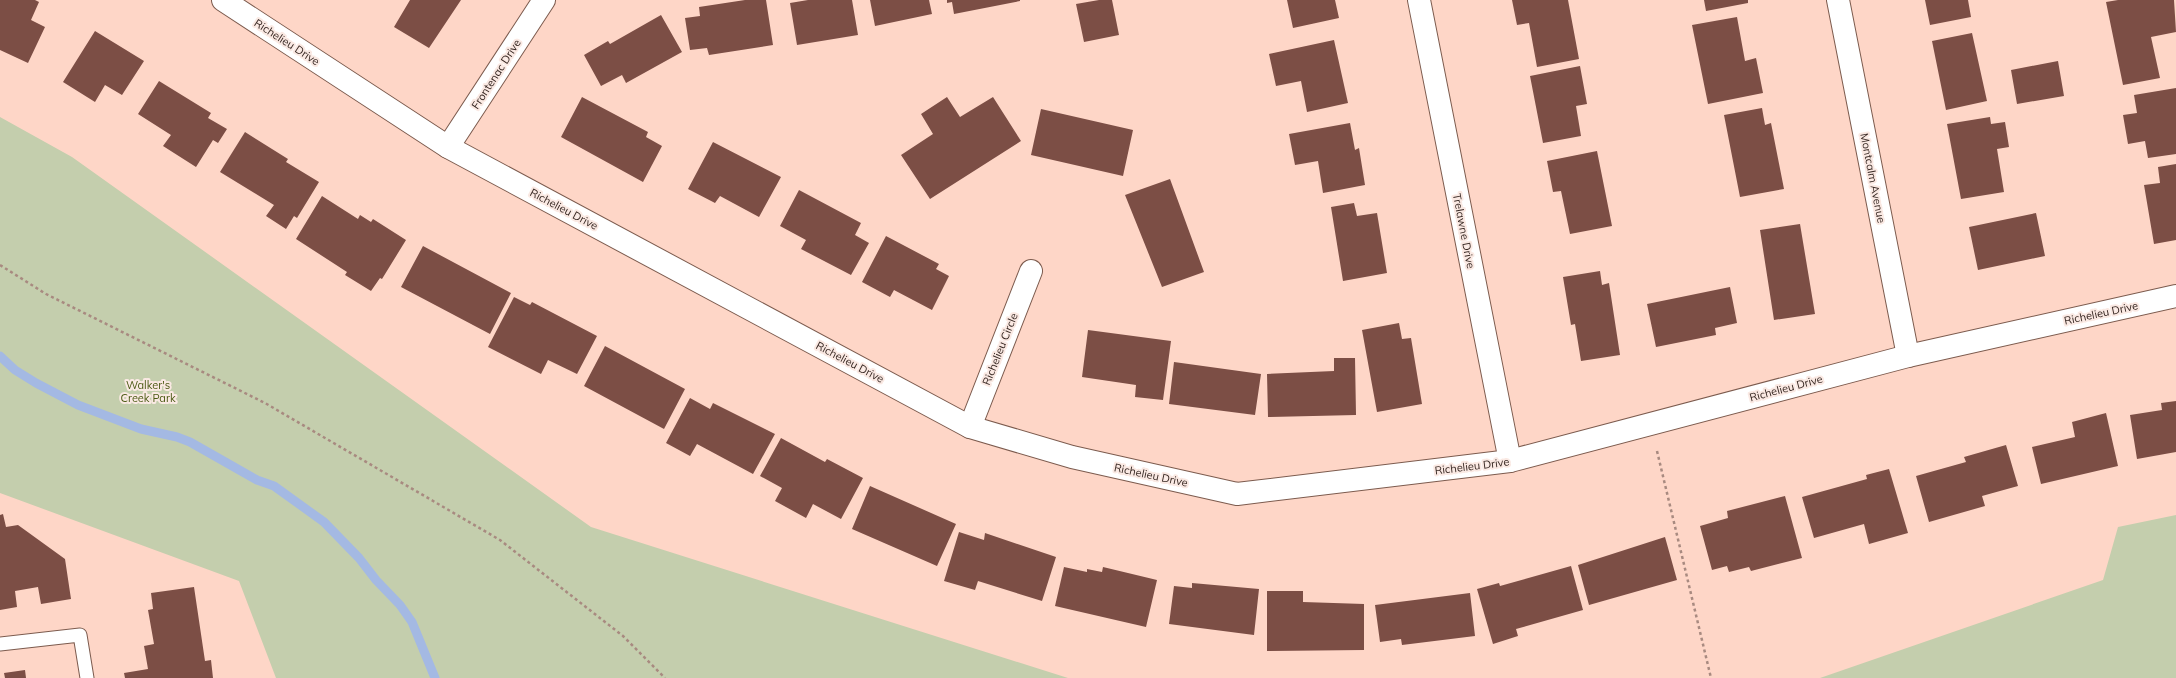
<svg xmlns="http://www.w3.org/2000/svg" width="2176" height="678" font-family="Mulish,sans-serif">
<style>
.green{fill:#c4cead}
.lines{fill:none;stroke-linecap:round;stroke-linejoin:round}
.stream{stroke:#a4b9e3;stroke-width:9}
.building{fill:#7c4e45}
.lane-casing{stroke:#7c5b4e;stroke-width:15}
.street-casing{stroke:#7c5b4e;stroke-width:24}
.secondary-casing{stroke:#7c5b4e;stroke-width:24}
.path{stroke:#a88a80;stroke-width:2.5;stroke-dasharray:3 3;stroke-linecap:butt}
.lane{stroke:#fff;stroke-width:13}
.street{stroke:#fff;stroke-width:22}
.secondary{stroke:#fff;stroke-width:22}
.labels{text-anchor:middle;stroke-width:4;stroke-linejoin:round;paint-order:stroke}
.street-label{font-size:11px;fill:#362722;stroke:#fae9e3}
.park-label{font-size:11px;fill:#4b5a14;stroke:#fae9e3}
</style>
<rect width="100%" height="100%" fill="#fed6c7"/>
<path class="green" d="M 0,117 L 72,157 L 591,527 L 1068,678 L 276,678 L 239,581 L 0,493 Z
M 2176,515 L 2176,678 L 1820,678 L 2103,580 L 2118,527 Z"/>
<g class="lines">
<path class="stream" d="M 0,356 L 15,370 L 36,383 L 78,405 L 141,429 L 177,437 L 190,442 L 257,480 L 274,486 L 324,522 L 359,558 L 376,580 L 400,605 L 412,622 L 435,678"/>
</g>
<path class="building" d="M 0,0 L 35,0 L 39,2 L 31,20 L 45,27 L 28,63 L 0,50 Z
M 410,0 L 461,0 L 429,48 L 394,27 Z
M 745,0 L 766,0 L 773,45 L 709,55 L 707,48 L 690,50 L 685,18 L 700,16 L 699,7 Z
M 808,0 L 852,0 L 858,35 L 797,45 L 790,3 Z
M 870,0 L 929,0 L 932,14 L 875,26 Z
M 947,0 L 1020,0 L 1020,1 L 954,14 L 952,2 L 947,3 Z
M 1099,0 L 1112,0 L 1119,35 L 1084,42 L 1076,4 Z
M 1287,0 L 1335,0 L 1339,18 L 1293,28 Z
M 1512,0 L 1568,0 L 1579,59 L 1537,67 L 1529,23 L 1517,25 Z
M 1704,0 L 1748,0 L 1748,3 L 1706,11 Z
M 1925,0 L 1968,0 L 1971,17 L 1930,25 Z
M 2118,0 L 2174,0 L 2176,32 L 2151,37 L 2160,78 L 2123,85 L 2106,2 Z
M 661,15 L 682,52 L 626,83 L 622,75 L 601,86 L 584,55 L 608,41 L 610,44 Z
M 1737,17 L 1745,61 L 1756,58 L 1763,93 L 1708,104 L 1692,25 Z
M 95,31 L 144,61 L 122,95 L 105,85 L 95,102 L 63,82 Z
M 1972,33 L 1987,101 L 1946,110 L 1932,41 Z
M 1334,40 L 1348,103 L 1307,112 L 1301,81 L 1276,86 L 1269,54 Z
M 2058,61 L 2064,96 L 2017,104 L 2011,70 Z
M 1580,66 L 1587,104 L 1576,106 L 1581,136 L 1543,143 L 1530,76 Z
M 159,81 L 211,113 L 208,118 L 227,129 L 218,143 L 213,140 L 196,167 L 163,146 L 171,135 L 138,114 Z
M 2176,88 L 2176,154 L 2148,158 L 2145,141 L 2128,144 L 2123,115 L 2137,113 L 2134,95 Z
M 582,97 L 648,132 L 646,137 L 662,146 L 643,182 L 561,137 Z
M 947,97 L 960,117 L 993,97 L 1021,141 L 930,199 L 901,155 L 933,134 L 921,114 Z
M 1762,108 L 1765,125 L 1771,123 L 1784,189 L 1740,197 L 1724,115 Z
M 1041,109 L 1133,130 L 1123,176 L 1031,155 Z
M 1990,117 L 1991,124 L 2005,122 L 2009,147 L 1997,149 L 2004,192 L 1961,199 L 1947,124 Z
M 1350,123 L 1355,150 L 1359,148 L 1365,185 L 1323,193 L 1318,161 L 1295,165 L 1289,134 Z
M 245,132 L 288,159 L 286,162 L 319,182 L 297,218 L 294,216 L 286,229 L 266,216 L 274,205 L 220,172 Z
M 713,142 L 781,177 L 759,217 L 720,196 L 715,203 L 688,189 Z
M 1597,151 L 1612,226 L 1570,234 L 1561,191 L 1553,192 L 1547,161 Z
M 2176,164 L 2176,240 L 2154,244 L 2144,185 L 2160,183 L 2158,167 Z
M 1170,179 L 1204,272 L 1162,287 L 1125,195 Z
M 799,190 L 861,223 L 855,235 L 869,243 L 851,275 L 801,249 L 806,240 L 780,226 Z
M 322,196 L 358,219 L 360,215 L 371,222 L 373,219 L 406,240 L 382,279 L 380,278 L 371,291 L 345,275 L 347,272 L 296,239 Z
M 1354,203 L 1357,216 L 1377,213 L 1387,273 L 1343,281 L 1331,207 Z
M 2036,213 L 2045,256 L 1978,270 L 1969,227 Z
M 1800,224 L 1815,314 L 1774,320 L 1760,230 Z
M 886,236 L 939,264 L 936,269 L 949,276 L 932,310 L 894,290 L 890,297 L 862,282 Z
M 423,246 L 511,293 L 490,334 L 401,287 Z
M 1600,271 L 1602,285 L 1609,283 L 1620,355 L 1581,361 L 1575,324 L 1571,325 L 1563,277 Z
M 1730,287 L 1737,323 L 1715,328 L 1716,335 L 1656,347 L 1647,304 Z
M 514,297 L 530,305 L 532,302 L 597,336 L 577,374 L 548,360 L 541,374 L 488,347 Z
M 1399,323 L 1402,339 L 1411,338 L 1422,404 L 1377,412 L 1362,330 Z
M 1088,330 L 1171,341 L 1163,400 L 1135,397 L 1136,385 L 1082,377 Z
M 605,346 L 685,389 L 664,429 L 584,386 Z
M 1334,358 L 1355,358 L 1356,415 L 1268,417 L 1267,374 L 1334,371 Z
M 1174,362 L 1261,374 L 1255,415 L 1169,404 Z
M 690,398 L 710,409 L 713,403 L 775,434 L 753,474 L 697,444 L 690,456 L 666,443 Z
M 2176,401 L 2176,452 L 2137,459 L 2130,415 L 2162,410 L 2161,403 Z
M 2106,413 L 2118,466 L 2041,484 L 2032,447 L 2075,437 L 2072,422 Z
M 781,438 L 825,462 L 827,459 L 863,478 L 841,519 L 813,504 L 806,518 L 775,501 L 782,488 L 760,476 Z
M 2006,445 L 2018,486 L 1982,496 L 1985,506 L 1929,522 L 1916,476 L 1966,462 L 1964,457 Z
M 1889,469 L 1908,533 L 1869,544 L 1864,524 L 1814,538 L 1802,497 L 1867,479 L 1866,475 Z
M 870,486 L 956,524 L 937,566 L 852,529 Z
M 1785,496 L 1802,558 L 1751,571 L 1749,567 L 1729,572 L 1727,566 L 1712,570 L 1700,526 L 1728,518 L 1727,511 Z
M 3,514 L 6,527 L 18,525 L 65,559 L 71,599 L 41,604 L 38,587 L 15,591 L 17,607 L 0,610 L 0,515 Z
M 959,532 L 984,540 L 985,533 L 1056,557 L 1042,601 L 978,581 L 975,590 L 944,581 Z
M 1665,537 L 1677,580 L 1589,605 L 1578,565 Z
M 1571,566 L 1583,610 L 1516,629 L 1518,636 L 1493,644 L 1477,589 L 1499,583 L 1500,586 Z
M 1064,567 L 1087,572 L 1087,569 L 1102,572 L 1103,567 L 1157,580 L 1146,627 L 1055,606 Z
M 1192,583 L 1259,589 L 1254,635 L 1169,624 L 1174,586 L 1192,588 Z
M 194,587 L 205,661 L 211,660 L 213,678 L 125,678 L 124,673 L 148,669 L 144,646 L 154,644 L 148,610 L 153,609 L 151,593 Z
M 1267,591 L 1303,591 L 1303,602 L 1364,604 L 1364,650 L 1267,651 Z
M 1470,593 L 1475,636 L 1402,645 L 1401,639 L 1380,642 L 1375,605 Z
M 25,670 L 26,678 L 5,678 L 4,673 Z"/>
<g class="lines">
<defs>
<path id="lane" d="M 0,644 L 80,635 L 87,678"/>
<path id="street" d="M 1419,0 L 1510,461
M 1838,0 L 1908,356
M 448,147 L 544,0
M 970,427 L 1031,271"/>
<path id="secondary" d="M 223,0 L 448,147 L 970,427 L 1072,457 L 1237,494 L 1510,461 L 1908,356 L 2176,296"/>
</defs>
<use href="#lane" class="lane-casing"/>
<use href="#street" class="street-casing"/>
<use href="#secondary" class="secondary-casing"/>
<path class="path" d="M 0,265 L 46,294 L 265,403 L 500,540 L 623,636 L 665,678
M 1657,451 L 1711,678"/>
<use href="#lane" class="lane"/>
<use href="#street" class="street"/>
<use href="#secondary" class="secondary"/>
</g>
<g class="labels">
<g class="street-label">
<text transform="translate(287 42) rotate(33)" y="4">Richelieu Drive</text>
<text transform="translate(496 74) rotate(-57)" y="4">Frontenac Drive</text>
<text transform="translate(1873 178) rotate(79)" y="4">Montcalm Avenue</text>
<text transform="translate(564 209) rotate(28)" y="4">Richelieu Drive</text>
<text transform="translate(1464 231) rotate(79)" y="4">Trelawne Drive</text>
<text transform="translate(2101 313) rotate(-12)" y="4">Richelieu Drive</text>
<text transform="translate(1000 349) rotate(-68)" y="4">Richelieu Circle</text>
<text transform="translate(850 362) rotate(28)" y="4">Richelieu Drive</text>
<text transform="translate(1786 388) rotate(-15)" y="4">Richelieu Drive</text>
<text transform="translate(1472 466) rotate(-7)" y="4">Richelieu Drive</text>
<text transform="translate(1151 475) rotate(12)" y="4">Richelieu Drive</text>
</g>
<g class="park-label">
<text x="148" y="389">Walker's<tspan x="148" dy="13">Creek Park</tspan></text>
</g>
</g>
</svg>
